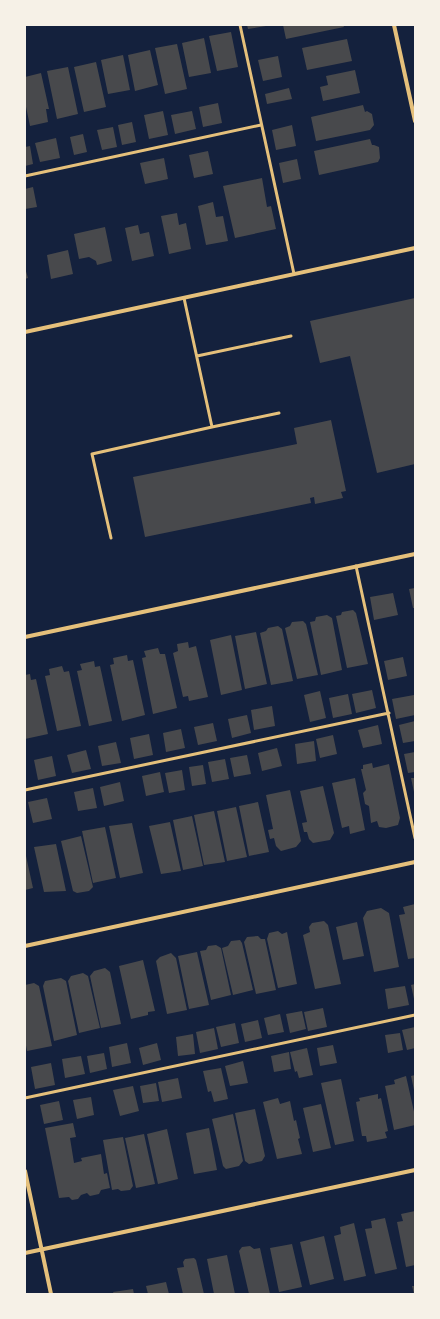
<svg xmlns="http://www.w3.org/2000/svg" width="440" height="1319" font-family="Figtree,sans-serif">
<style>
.building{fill:#48494c}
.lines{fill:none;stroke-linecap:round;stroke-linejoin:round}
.service{stroke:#e5c07b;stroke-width:3}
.minor{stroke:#e5c07b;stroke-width:4}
</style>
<rect width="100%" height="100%" fill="#14213d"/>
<path class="building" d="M 247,25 L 266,25 L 266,26 L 248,29 Z
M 283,25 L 343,25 L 344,27 L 286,39 Z
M 231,32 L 238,67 L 217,71 L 209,36 Z
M 204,38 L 211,73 L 189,77 L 182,43 Z
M 347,39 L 352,61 L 307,70 L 302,48 Z
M 177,44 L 187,89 L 165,94 L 155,48 Z
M 150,50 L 158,85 L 135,91 L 128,55 Z
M 123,55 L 130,90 L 108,94 L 101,60 Z
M 278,56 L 282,77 L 263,81 L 258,60 Z
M 96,62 L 106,107 L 84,112 L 74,67 Z
M 68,67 L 78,114 L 57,119 L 47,71 Z
M 355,70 L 360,93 L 323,101 L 320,87 L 328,85 L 326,76 Z
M 41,73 L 49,109 L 46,109 L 48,122 L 30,126 L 25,102 L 25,77 Z
M 289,88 L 292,99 L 267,104 L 265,94 Z
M 218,103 L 222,123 L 203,127 L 199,107 Z
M 363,105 L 365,112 L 367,111 L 372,114 L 374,125 L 370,130 L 316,141 L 311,117 Z
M 163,111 L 168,135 L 149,139 L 144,115 Z
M 192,111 L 196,129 L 175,134 L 171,115 Z
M 132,122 L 136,142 L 122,145 L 118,125 Z
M 292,125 L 296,146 L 276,150 L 272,130 Z
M 113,127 L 117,147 L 102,150 L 97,130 Z
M 83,134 L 87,152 L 74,155 L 70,137 Z
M 56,138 L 60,158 L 40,162 L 35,143 Z
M 370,139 L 372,145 L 374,145 L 379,147 L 380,158 L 378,162 L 319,175 L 314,151 Z
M 30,146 L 33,164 L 25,166 L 25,147 Z
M 208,151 L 213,174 L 194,178 L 189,155 Z
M 164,158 L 168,179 L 145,184 L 140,163 Z
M 297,159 L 301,179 L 283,183 L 279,163 Z
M 262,178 L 267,207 L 271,206 L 276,229 L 235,238 L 223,186 Z
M 33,187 L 37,207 L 25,209 L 25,189 Z
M 213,202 L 216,217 L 223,216 L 228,241 L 206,245 L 198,206 Z
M 177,213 L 179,225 L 186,223 L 191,249 L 169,254 L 161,216 Z
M 138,225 L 140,234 L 149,232 L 154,256 L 132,261 L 125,228 Z
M 105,227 L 112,261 L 97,265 L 96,261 L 89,257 L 79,259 L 74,234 Z
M 68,250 L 73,274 L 51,279 L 47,255 Z
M 25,268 L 28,278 L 25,279 Z
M 415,298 L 415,464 L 377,473 L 350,356 L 320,363 L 310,321 Z
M 331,420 L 346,491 L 341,492 L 343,498 L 315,504 L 314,497 L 310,498 L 311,503 L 145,537 L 133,477 L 297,444 L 294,428 Z
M 415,588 L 415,608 L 413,608 L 409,589 Z
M 393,593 L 398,615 L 374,620 L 370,597 Z
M 353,610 L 356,613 L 368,664 L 347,668 L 336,616 L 341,615 L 342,612 Z
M 327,615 L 332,618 L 342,670 L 321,675 L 310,622 L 315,621 L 316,617 Z
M 303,621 L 306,624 L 318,675 L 297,679 L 285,628 L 290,626 L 292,622 Z
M 278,626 L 282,629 L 293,681 L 271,685 L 260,633 L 266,631 L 268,628 Z
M 256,632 L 267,684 L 245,689 L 235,636 Z
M 231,635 L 242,690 L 221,695 L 210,640 Z
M 188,642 L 189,648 L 196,646 L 208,697 L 189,701 L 188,696 L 183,697 L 173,653 L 178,651 L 177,644 Z
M 158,648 L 160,654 L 165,654 L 177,708 L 153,714 L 142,658 L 146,657 L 144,651 Z
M 127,655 L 128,661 L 133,660 L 145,715 L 122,721 L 110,665 L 114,664 L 113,658 Z
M 403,657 L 407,676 L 388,680 L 384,661 Z
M 94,661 L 95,667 L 100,666 L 112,721 L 89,726 L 77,671 L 82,670 L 80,664 Z
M 62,666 L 64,672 L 69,671 L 81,726 L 57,731 L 45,676 L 50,675 L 49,669 Z
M 30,674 L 31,680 L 36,679 L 48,734 L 25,739 L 25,675 Z
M 372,690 L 376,708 L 356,713 L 352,694 Z
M 320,691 L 326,718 L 310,722 L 304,695 Z
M 348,694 L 352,714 L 333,718 L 329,698 Z
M 414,695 L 415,715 L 396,719 L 392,699 Z
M 272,706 L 275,726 L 254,730 L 251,710 Z
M 247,715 L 251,733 L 232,738 L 228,719 Z
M 415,721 L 415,741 L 403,743 L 399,725 Z
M 213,723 L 217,741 L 198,745 L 194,727 Z
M 378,725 L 382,744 L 363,748 L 358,730 Z
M 181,729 L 185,748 L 166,752 L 163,733 Z
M 149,734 L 153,755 L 134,759 L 130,738 Z
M 333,735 L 337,754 L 320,758 L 316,739 Z
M 314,741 L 316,761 L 297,764 L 295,744 Z
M 116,742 L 121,763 L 102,766 L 98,746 Z
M 277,748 L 282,766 L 262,771 L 258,753 Z
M 86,750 L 91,769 L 72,773 L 67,755 Z
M 415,752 L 415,772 L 408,773 L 404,754 Z
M 247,755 L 251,774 L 234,777 L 230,758 Z
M 52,756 L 56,776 L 38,780 L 34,760 Z
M 225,759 L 229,779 L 212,782 L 208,762 Z
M 372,763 L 373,768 L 389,764 L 400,818 L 398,825 L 386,828 L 379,827 L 377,821 L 371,823 L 369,806 L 365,804 L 363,793 L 366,790 L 361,769 L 363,769 L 363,765 Z
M 203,765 L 206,784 L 192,786 L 189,767 Z
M 182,770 L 185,790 L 169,793 L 165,773 Z
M 160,772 L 164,792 L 146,796 L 142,776 Z
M 355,778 L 365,830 L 350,834 L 349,826 L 342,828 L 332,783 Z
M 411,778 L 415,778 L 415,792 L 414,792 Z
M 120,782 L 124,801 L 104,806 L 100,787 Z
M 323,786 L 334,833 L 330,840 L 313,843 L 309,839 L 307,832 L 304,832 L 302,823 L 307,822 L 300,791 Z
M 93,788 L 97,808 L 78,811 L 74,792 Z
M 290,790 L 301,841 L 296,847 L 281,851 L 276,846 L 274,838 L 270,839 L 268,830 L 273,829 L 266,795 Z
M 47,798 L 52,819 L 33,823 L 28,802 Z
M 258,802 L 269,852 L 249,856 L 239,806 Z
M 236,807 L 247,857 L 227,861 L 217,811 Z
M 214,811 L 225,862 L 204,865 L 194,815 Z
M 192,816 L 203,866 L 183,870 L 173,820 Z
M 170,822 L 181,871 L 161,874 L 149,826 Z
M 132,823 L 143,873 L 120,878 L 109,826 Z
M 105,827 L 116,878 L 93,883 L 82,831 Z
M 81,836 L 93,887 L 89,891 L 77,893 L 73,891 L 61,841 Z
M 56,844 L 66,891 L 44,892 L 34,847 Z
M 25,856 L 26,856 L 33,888 L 25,890 Z
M 415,904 L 415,958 L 408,959 L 399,915 L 405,914 L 403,907 Z
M 381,908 L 389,913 L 399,967 L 374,972 L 363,918 L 367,911 Z
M 324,921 L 328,925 L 341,984 L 315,989 L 303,935 L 310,932 L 309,927 L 312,923 Z
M 357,922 L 364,956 L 343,960 L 336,927 Z
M 278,931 L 282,934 L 287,932 L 297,984 L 278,988 L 267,939 L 269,933 Z
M 258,936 L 261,939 L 265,939 L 276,990 L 256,994 L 244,942 L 247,937 Z
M 240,940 L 242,943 L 253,990 L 233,995 L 222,948 L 228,946 L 231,941 Z
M 216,945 L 221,948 L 231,995 L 211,1000 L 200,951 L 206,950 L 208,946 Z
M 197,952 L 209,1005 L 189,1009 L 178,956 Z
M 171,953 L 176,958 L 187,1010 L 167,1014 L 156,961 L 160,957 Z
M 143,960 L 155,1011 L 148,1012 L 148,1015 L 131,1019 L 119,966 Z
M 105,968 L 110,972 L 121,1024 L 101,1028 L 90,976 L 94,971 Z
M 83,973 L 88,976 L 100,1028 L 79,1033 L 68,981 L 71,976 Z
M 61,978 L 66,981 L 77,1035 L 54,1041 L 43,986 L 45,981 Z
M 34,983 L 39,986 L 52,1046 L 27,1051 L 25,1040 L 25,985 Z
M 415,984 L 415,998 L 414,999 L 411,985 Z
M 405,986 L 409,1005 L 388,1009 L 385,989 Z
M 323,1008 L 327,1027 L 308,1031 L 304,1012 Z
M 302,1011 L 306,1029 L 290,1033 L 286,1014 Z
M 280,1014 L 284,1032 L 268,1035 L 264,1018 Z
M 258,1020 L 262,1038 L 245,1042 L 241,1024 Z
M 235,1023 L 239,1043 L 221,1047 L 216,1027 Z
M 415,1027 L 415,1048 L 407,1050 L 402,1030 Z
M 214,1028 L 218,1049 L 200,1053 L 196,1032 Z
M 400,1033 L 403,1050 L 388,1053 L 385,1035 Z
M 193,1034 L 195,1054 L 178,1056 L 176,1037 Z
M 127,1043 L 131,1063 L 112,1067 L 109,1047 Z
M 157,1043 L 161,1060 L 143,1065 L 139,1048 Z
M 333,1045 L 337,1063 L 320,1066 L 317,1048 Z
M 307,1048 L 313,1075 L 299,1078 L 297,1071 L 295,1072 L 290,1052 Z
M 289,1052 L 291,1069 L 274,1072 L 271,1056 Z
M 104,1053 L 107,1069 L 90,1073 L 87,1056 Z
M 81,1056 L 85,1074 L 65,1078 L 62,1059 Z
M 243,1061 L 248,1083 L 230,1086 L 225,1066 Z
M 51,1063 L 55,1085 L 35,1089 L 31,1067 Z
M 221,1068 L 228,1099 L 214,1102 L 211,1091 L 208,1092 L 203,1071 Z
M 415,1075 L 415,1090 L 414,1090 L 411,1076 Z
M 406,1076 L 415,1116 L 415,1125 L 394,1130 L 385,1086 L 395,1084 L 394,1080 Z
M 178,1078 L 182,1098 L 162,1102 L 158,1082 Z
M 341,1079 L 354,1141 L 335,1145 L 321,1083 Z
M 156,1083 L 159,1101 L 143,1103 L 140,1086 Z
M 133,1086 L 139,1111 L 120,1116 L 113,1090 Z
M 378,1094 L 378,1099 L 381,1098 L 388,1131 L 385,1132 L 387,1138 L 367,1142 L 366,1136 L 362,1136 L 356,1102 L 360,1101 L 359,1098 Z
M 91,1097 L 94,1115 L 77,1119 L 73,1100 Z
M 278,1098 L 280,1104 L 290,1101 L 294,1121 L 296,1120 L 300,1138 L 298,1139 L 302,1154 L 277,1159 L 263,1102 Z
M 59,1101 L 63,1120 L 44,1124 L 40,1105 Z
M 321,1104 L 331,1148 L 313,1152 L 303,1108 Z
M 255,1109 L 265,1156 L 262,1161 L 249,1164 L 245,1161 L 235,1113 Z
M 233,1114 L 243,1161 L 239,1166 L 226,1169 L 223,1166 L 212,1119 Z
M 73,1123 L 76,1137 L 70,1138 L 74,1163 L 82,1161 L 81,1158 L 101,1154 L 104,1174 L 107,1173 L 110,1188 L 101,1190 L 99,1194 L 90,1196 L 87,1193 L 81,1195 L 78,1199 L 72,1200 L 69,1197 L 59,1198 L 45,1128 Z
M 209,1128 L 217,1170 L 194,1174 L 186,1133 Z
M 167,1129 L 178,1179 L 158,1184 L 147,1134 Z
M 144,1134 L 155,1184 L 136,1188 L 125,1138 Z
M 123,1137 L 133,1186 L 130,1190 L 121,1191 L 118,1189 L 112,1190 L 103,1140 Z
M 415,1211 L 415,1265 L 406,1267 L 397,1222 L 403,1221 L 401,1214 Z
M 385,1218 L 397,1269 L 375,1274 L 365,1229 L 372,1228 L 371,1221 Z
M 354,1223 L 366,1276 L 344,1281 L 334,1236 L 341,1234 L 340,1227 Z
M 324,1236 L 334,1279 L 310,1285 L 300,1242 Z
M 292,1244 L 302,1287 L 279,1292 L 270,1248 Z
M 250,1246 L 254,1249 L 260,1248 L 270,1294 L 249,1294 L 239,1251 L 242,1247 Z
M 227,1255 L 235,1294 L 214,1294 L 207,1259 Z
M 194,1258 L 196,1260 L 204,1294 L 183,1294 L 177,1268 L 184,1267 L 183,1262 L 185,1259 Z
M 166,1282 L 169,1294 L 148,1294 L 146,1286 Z
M 412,1286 L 415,1286 L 415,1294 L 414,1294 Z
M 133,1289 L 134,1294 L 114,1294 L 113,1292 Z"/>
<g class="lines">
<path class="service" d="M 240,25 L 294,274
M 25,176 L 261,125
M 197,356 L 291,336
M 212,427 L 279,413
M 111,538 L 92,454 L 212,427 L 184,298
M 356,566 L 415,838
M 25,790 L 389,713
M 25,1098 L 415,1015"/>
<path class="minor" d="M 394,25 L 415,121
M 25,332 L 415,248
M 25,637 L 415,554
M 25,946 L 415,862
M 25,1171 L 51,1294
M 25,1253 L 415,1170"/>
</g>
<rect width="440" height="1319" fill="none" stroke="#f6f1e7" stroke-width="52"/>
</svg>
